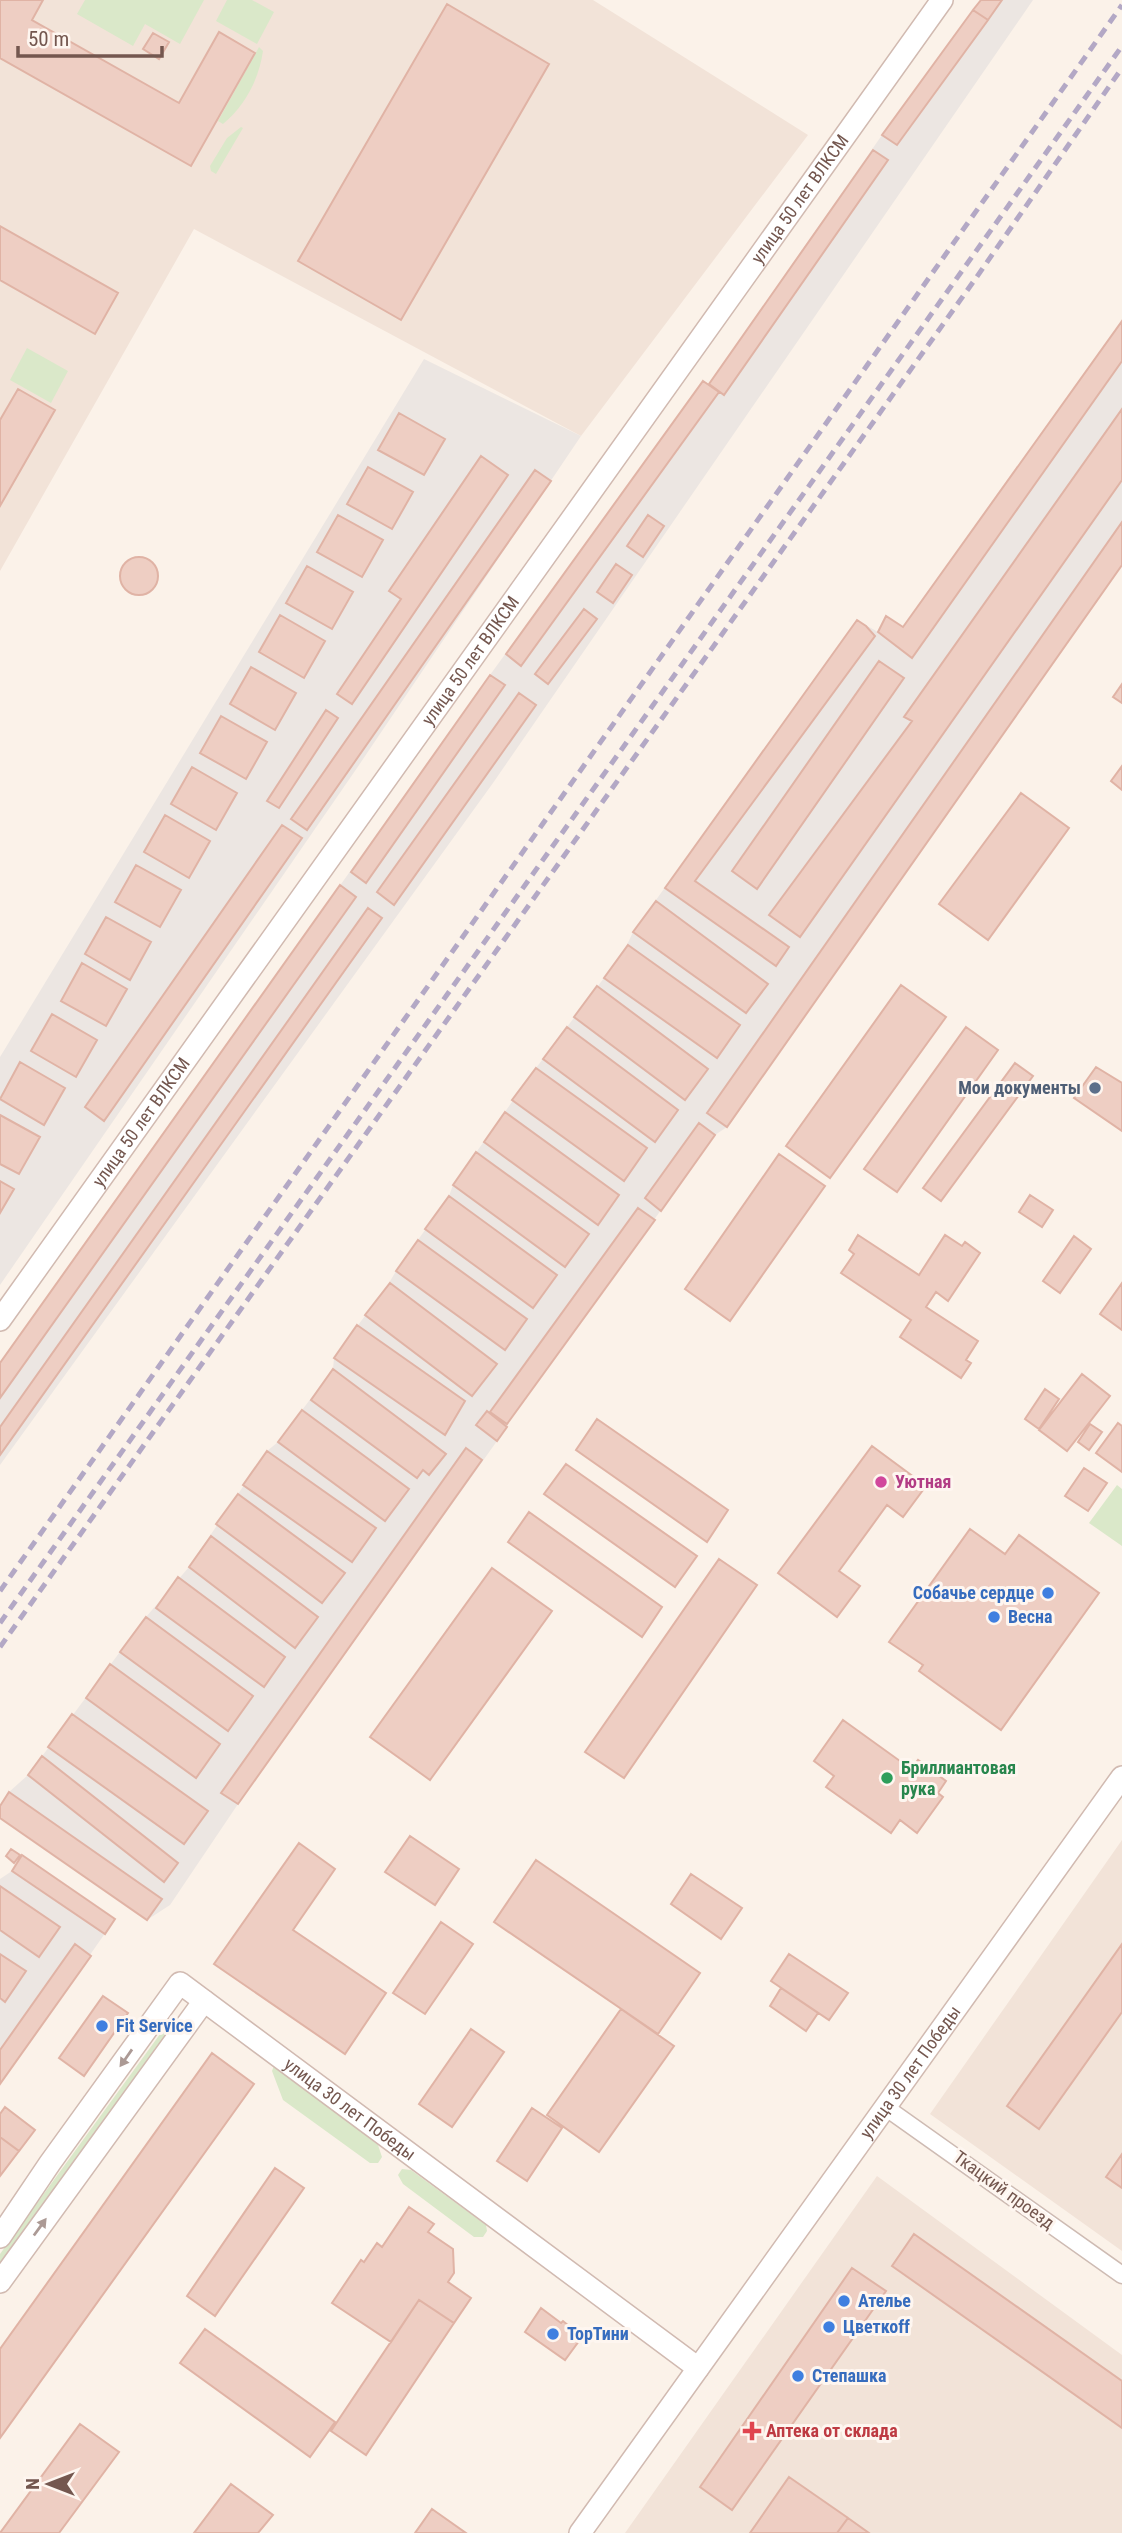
<svg xmlns="http://www.w3.org/2000/svg" width="1122" height="2533" font-family="'Roboto Condensed',sans-serif">
<style>
.residential{fill:#f2e3d8}
.industrial{fill:#ece6e2}
.green{fill:#dae8c9}
.building{fill:#eecec3;stroke:#e0b3a5;stroke-width:2}
.lines{fill:none;stroke-linecap:round;stroke-linejoin:round}
.street-casing{stroke:#cebbb3;stroke-width:19}
.secondary-casing{stroke:#d1bab1;stroke-width:24}
.street{stroke:#fff;stroke-width:16}
.secondary{stroke:#fff;stroke-width:21}
.rail{stroke:#b3a8c5;stroke-width:5;stroke-dasharray:10 7;stroke-linecap:butt}
.oneway{fill:#ac9a95}
.service-dot{fill:#5c6f8a;stroke:#fef6f0;stroke-width:2.5}
.hotel-dot{fill:#d1479c;stroke:#fef6f0;stroke-width:2.5}
.shop-dot{fill:#3f7fe0;stroke:#fef6f0;stroke-width:2.5}
.leisure-dot{fill:#2e9e5b;stroke:#fef6f0;stroke-width:2.5}
.health-dot{fill:#e0444e;stroke:#fef6f0;stroke-width:2.5}
.labels{text-anchor:middle;stroke-width:6;stroke-linejoin:round;paint-order:stroke}
.street-label{font-size:18px;fill:#74574f;stroke:#fef6f0}
.service-label{font-size:18px;font-weight:bold;fill:#4e5e75;stroke:#fef6f0;text-anchor:end}
.hotel-label{font-size:18px;font-weight:bold;fill:#b23c85;stroke:#fef6f0;text-anchor:start}
.shop-label{font-size:18px;font-weight:bold;fill:#366cbe;stroke:#fef6f0;text-anchor:start}
.leisure-label{font-size:18px;font-weight:bold;fill:#27864d;stroke:#fef6f0;text-anchor:start}
.health-label{font-size:18px;font-weight:bold;fill:#be3a42;stroke:#fef6f0;text-anchor:start}
</style>
<rect width="100%" height="100%" fill="#fbf2e9"/>
<path class="residential" d="M 0,0 L 593,0 L 808,135 L 581,436 L 194,229 L 0,571 Z
M 1122,1840 L 1122,2251 L 930,2114 Z
M 877,2176 L 1122,2355 L 1122,2533 L 625,2533 Z"/>
<path class="industrial" d="M 981,0 L 1033,0 L 493,783 L 0,1465 L 0,1363 L 490,675 L 703,381 L 709,384 L 882,135 Z
M 1122,321 L 1122,565 L 727,1127 L 715,1135 L 507,1424 L 507,1427 L 238,1804 L 170,1905 L 147,1920 L 0,1818 L 0,1806 L 9,1792 L 28,1775 L 146,1617 L 189,1567 L 267,1451 L 278,1442 L 333,1369 L 334,1358 L 389,1283 L 396,1271 L 449,1196 L 453,1185 L 536,1068 L 604,978 L 627,945 L 633,932 L 857,620 L 878,632 L 886,616 L 903,627 Z
M 424,359 L 581,436 L 357,768 L 0,1285 L 0,1057 Z
M 22,1855 L 115,1919 L 0,2084 L 0,1879 L 12,1871 Z"/>
<path class="green" d="M 85,0 L 204,0 L 180,44 L 145,24 L 133,46 L 77,14 Z
M 227,0 L 252,0 L 274,12 L 257,44 L 216,21 Z
M 259,47 L 263,51 C 259,79 245,106 223,124 L 218,121 Z
M 241,127 L 243,128 L 216,174 L 211,171 L 210,166 L 227,138 Z
M 27,348 L 68,371 L 51,403 L 10,380 Z
M 1117,1485 L 1122,1489 L 1122,1546 L 1089,1523 Z
M 163,2030 L 167,2033 L 0,2264 L 0,2254 Z
M 275,2063 L 378,2145 L 382,2157 L 378,2163 L 370,2163 L 283,2100 L 272,2071 Z
M 402,2169 L 411,2170 L 486,2225 L 487,2231 L 483,2237 L 474,2237 L 403,2184 L 398,2175 Z"/>
<path class="building" d="M 0,0 L 43,0 L 32,20 L 179,103 L 219,32 L 255,53 L 191,166 L 0,58 Z
M 981,0 L 1002,0 L 988,20 L 973,10 Z
M 447,4 L 549,64 L 401,320 L 298,261 Z
M 973,10 L 988,20 L 897,145 L 882,135 Z
M 153,33 L 169,42 L 159,59 L 143,49 Z
M 873,150 L 888,160 L 724,395 L 709,384 Z
M 0,226 L 118,293 L 95,334 L 0,280 Z
M 1122,321 L 1122,361 L 912,658 L 878,632 L 886,616 L 903,627 Z
M 703,381 L 719,392 L 521,666 L 506,654 Z
M 18,389 L 55,410 L 0,506 L 0,420 Z
M 1122,409 L 1122,480 L 800,937 L 769,915 L 912,721 L 904,717 Z
M 399,413 L 445,439 L 424,475 L 378,450 Z
M 481,456 L 508,475 L 352,704 L 337,694 L 401,599 L 389,591 Z
M 368,467 L 413,492 L 392,529 L 347,504 Z
M 535,470 L 551,481 L 307,830 L 291,819 Z
M 338,515 L 383,540 L 362,577 L 317,552 Z
M 648,515 L 664,526 L 643,557 L 627,546 Z
M 1122,522 L 1122,565 L 727,1127 L 707,1113 Z
M120 576a19 19 0 1 1 38 0a19 19 0 1 1-38 0Z
M 616,564 L 632,575 L 613,603 L 597,592 Z
M 307,566 L 353,592 L 332,629 L 286,603 Z
M 584,609 L 597,619 L 548,684 L 535,674 Z
M 280,615 L 325,641 L 304,678 L 259,652 Z
M 857,620 L 866,626 L 875,636 L 695,881 L 789,947 L 776,966 L 665,888 Z
M 879,661 L 904,678 L 757,889 L 732,871 Z
M 251,667 L 296,693 L 275,730 L 230,704 Z
M 490,675 L 505,685 L 366,883 L 351,872 Z
M 1122,684 L 1122,703 L 1113,697 Z
M 519,693 L 536,705 L 394,905 L 377,892 Z
M 326,710 L 338,718 L 279,808 L 267,801 Z
M 221,716 L 267,742 L 246,779 L 200,753 Z
M 1122,766 L 1122,790 L 1111,781 Z
M 192,767 L 237,793 L 216,830 L 171,804 Z
M 1021,793 L 1069,828 L 988,940 L 939,904 Z
M 165,815 L 210,841 L 189,878 L 144,852 Z
M 282,825 L 302,838 L 104,1121 L 85,1107 Z
M 136,865 L 181,890 L 160,927 L 115,902 Z
M 340,885 L 356,897 L 0,1398 L 0,1363 Z
M 656,901 L 768,984 L 746,1013 L 633,932 Z
M 368,908 L 382,918 L 0,1455 L 0,1427 Z
M 106,917 L 151,942 L 130,980 L 85,954 Z
M 628,945 L 740,1025 L 717,1058 L 604,978 Z
M 82,963 L 127,989 L 106,1026 L 61,1001 Z
M 901,985 L 946,1017 L 830,1178 L 786,1146 Z
M 597,986 L 708,1069 L 685,1100 L 574,1017 Z
M 52,1014 L 97,1040 L 76,1077 L 31,1051 Z
M 567,1027 L 678,1110 L 655,1142 L 543,1059 Z
M 966,1027 L 998,1050 L 897,1192 L 864,1169 Z
M 20,1062 L 65,1088 L 44,1125 L 0,1099 Z
M 1015,1063 L 1033,1076 L 941,1201 L 923,1188 Z
M 1096,1067 L 1122,1083 L 1122,1131 L 1074,1098 Z
M 536,1068 L 647,1148 L 624,1181 L 512,1100 Z
M 505,1112 L 619,1195 L 598,1225 L 484,1142 Z
M 0,1115 L 40,1137 L 19,1174 L 0,1164 Z
M 699,1123 L 715,1135 L 661,1211 L 645,1198 Z
M 476,1152 L 589,1234 L 565,1267 L 453,1185 Z
M 779,1154 L 825,1186 L 730,1321 L 685,1289 Z
M 0,1181 L 14,1189 L 0,1213 Z
M 1030,1195 L 1053,1210 L 1042,1227 L 1019,1212 Z
M 449,1196 L 557,1275 L 533,1308 L 425,1229 Z
M 638,1208 L 655,1220 L 507,1424 L 490,1412 Z
M 858,1235 L 919,1275 L 945,1235 L 962,1246 L 965,1242 L 980,1253 L 948,1301 L 936,1292 L 926,1307 L 978,1341 L 966,1360 L 971,1363 L 961,1378 L 900,1337 L 911,1320 L 841,1273 L 854,1254 L 849,1250 Z
M 1074,1236 L 1091,1249 L 1060,1293 L 1043,1281 Z
M 418,1240 L 527,1319 L 505,1350 L 396,1271 Z
M 390,1283 L 497,1364 L 472,1396 L 365,1315 Z
M 1122,1283 L 1122,1330 L 1100,1314 Z
M 357,1325 L 465,1401 L 445,1435 L 334,1358 Z
M 333,1369 L 446,1454 L 429,1475 L 423,1470 L 417,1478 L 311,1400 Z
M 1082,1374 L 1110,1396 L 1067,1451 L 1039,1430 Z
M 1045,1389 L 1059,1399 L 1039,1429 L 1025,1419 Z
M 302,1410 L 409,1489 L 385,1521 L 278,1442 Z
M 487,1411 L 507,1427 L 497,1441 L 476,1425 Z
M 597,1419 L 728,1510 L 707,1542 L 576,1450 Z
M 1118,1423 L 1122,1426 L 1122,1472 L 1096,1453 Z
M 1090,1424 L 1102,1432 L 1089,1450 L 1078,1442 Z
M 872,1446 L 926,1486 L 903,1517 L 887,1505 L 839,1571 L 860,1586 L 837,1617 L 778,1573 Z
M 466,1448 L 482,1460 L 238,1804 L 221,1793 Z
M 267,1451 L 376,1528 L 352,1562 L 243,1485 Z
M 566,1464 L 697,1556 L 675,1587 L 544,1494 Z
M 1084,1468 L 1107,1483 L 1088,1511 L 1065,1496 Z
M 238,1494 L 345,1573 L 322,1603 L 216,1524 Z
M 529,1512 L 662,1607 L 642,1637 L 508,1542 Z
M 970,1529 L 1005,1554 L 1019,1535 L 1099,1593 L 1001,1730 L 919,1671 L 923,1665 L 889,1642 Z
M 211,1536 L 318,1617 L 295,1648 L 189,1567 Z
M 719,1559 L 757,1585 L 624,1778 L 585,1752 Z
M 492,1568 L 552,1611 L 430,1780 L 370,1737 Z
M 178,1577 L 285,1657 L 264,1687 L 156,1608 Z
M 146,1617 L 253,1696 L 228,1731 L 120,1652 Z
M 110,1664 L 220,1744 L 196,1778 L 86,1698 Z
M 72,1714 L 208,1811 L 184,1844 L 48,1747 Z
M 843,1720 L 911,1769 L 918,1760 L 946,1781 L 938,1793 L 943,1797 L 917,1833 L 900,1820 L 891,1833 L 826,1787 L 834,1776 L 814,1761 Z
M 42,1756 L 178,1863 L 164,1882 L 28,1775 Z
M 9,1792 L 162,1899 L 147,1920 L 0,1818 L 0,1806 Z
M 410,1836 L 459,1869 L 435,1905 L 385,1872 Z
M 299,1843 L 335,1869 L 293,1930 L 386,1993 L 345,2054 L 214,1964 Z
M 11,1849 L 20,1855 L 14,1863 L 6,1856 Z
M 22,1855 L 115,1919 L 105,1934 L 12,1871 Z
M 536,1860 L 700,1973 L 658,2034 L 494,1922 Z
M 691,1874 L 742,1908 L 721,1939 L 671,1904 Z
M 0,1886 L 60,1927 L 39,1957 L 0,1930 Z
M 441,1922 L 473,1944 L 425,2014 L 393,1993 Z
M 75,1944 L 91,1956 L 0,2084 L 0,2050 Z
M 1122,1944 L 1122,2012 L 1039,2129 L 1007,2106 Z
M 0,1954 L 26,1971 L 5,2002 L 0,1998 Z
M 789,1954 L 848,1993 L 829,2020 L 771,1981 Z
M 781,1988 L 818,2013 L 806,2031 L 770,2006 Z
M 103,1996 L 128,2013 L 84,2076 L 59,2058 Z
M 621,2009 L 674,2046 L 599,2152 L 547,2115 Z
M 471,2029 L 504,2052 L 452,2127 L 419,2104 Z
M 212,2053 L 254,2084 L 0,2438 L 0,2349 Z
M 5,2107 L 35,2130 L 19,2151 L 0,2137 L 0,2114 Z
M 532,2108 L 562,2128 L 527,2181 L 497,2161 Z
M 0,2137 L 19,2151 L 0,2176 Z
M 1122,2154 L 1122,2188 L 1106,2177 Z
M 275,2168 L 304,2188 L 215,2316 L 187,2296 Z
M 409,2207 L 434,2224 L 428,2232 L 453,2249 L 454,2273 L 448,2282 L 471,2298 L 454,2323 L 419,2300 L 391,2342 L 332,2303 L 361,2260 L 364,2262 L 377,2243 L 382,2247 Z
M 914,2234 L 1122,2381 L 1122,2428 L 892,2266 Z
M 852,2268 L 886,2291 L 732,2510 L 700,2487 Z
M 419,2300 L 454,2323 L 366,2455 L 331,2431 Z
M 541,2308 L 561,2323 L 563,2321 L 582,2337 L 565,2360 L 525,2332 Z
M 205,2329 L 335,2422 L 310,2457 L 180,2363 Z
M 80,2424 L 119,2452 L 59,2533 L 0,2533 Z
M 789,2477 L 848,2518 L 837,2533 L 750,2533 Z
M 231,2484 L 273,2515 L 258,2533 L 194,2533 Z
M 432,2509 L 466,2533 L 415,2533 Z
M 848,2518 L 869,2533 L 837,2533 Z"/>
<g class="lines">
<defs>
<path id="street" d="M 885,2107 L 1122,2275"/>
<g id="secondary">
<path id="s1" d="M 0,1320 L 942,0"/>
<path id="s2" d="M 0,2237 L 50,2163 L 180,1983 L 698,2368"/>
<path d="M 0,2282 L 204,2001"/>
<path id="s3" d="M 580,2533 L 1122,1777"/>
</g>
</defs>
<use href="#street" class="street-casing"/>
<use href="#secondary" class="secondary-casing"/>
<use href="#street" class="street"/>
<use href="#secondary" class="secondary"/>
<path class="rail" d="M 0,1591 L 1122,5
M 0,1623 L 1122,46
M 0,1647 L 976,278 L 1122,68"/>
</g>
<defs><path id="oneway-solid" d="M-6-.8H1V-3.2L6.5 0L1 3.2V.8H-6Z" transform="scale(1.75)"/></defs>
<g class="oneway">
<use href="#oneway-solid" transform="translate(126 2058) rotate(125)"/>
<use href="#oneway-solid" transform="translate(40 2227) rotate(-54)"/>
</g>
<circle class="service-dot" cx="1095" cy="1088" r="7"/>
<circle class="hotel-dot" cx="881" cy="1482" r="7"/>
<g class="shop-dot">
<circle cx="1048" cy="1593" r="7"/>
<circle cx="994" cy="1617" r="7"/>
<circle cx="102" cy="2026" r="7"/>
<circle cx="844" cy="2301" r="7"/>
<circle cx="829" cy="2327" r="7"/>
<circle cx="553" cy="2334" r="7"/>
<circle cx="798" cy="2376" r="7"/>
</g>
<circle class="leisure-dot" cx="887" cy="1778" r="7"/>
<path class="health-dot" d="M748.5 2420.5h7v7h7v7h-7v7h-7v-7h-7v-7h7z"/>
<g class="labels">
<g class="street-label">
<text dy="6" stroke="none"><textPath href="#s1" startOffset="1377">улица 50 лет ВЛКСМ</textPath></text>
<text dy="6" stroke="none"><textPath href="#s1" startOffset="810">улица 50 лет ВЛКСМ</textPath></text>
<text dy="6" stroke="none"><textPath href="#s1" startOffset="243">улица 50 лет ВЛКСМ</textPath></text>
<text dy="6" stroke="none"><textPath href="#s3" startOffset="567">улица 30 лет Победы</textPath></text>
<text dy="6" stroke="none"><textPath href="#s2" startOffset="523">улица 30 лет Победы</textPath></text>
<text transform="translate(1004 2190) rotate(36)" y="6">Ткацкий проезд</text>
</g>
<g class="service-label">
<text x="1081" y="1094">Мои документы</text>
</g>
<g class="hotel-label">
<text x="895" y="1488">Уютная</text>
</g>
<g class="shop-label">
<text x="1034" y="1599" text-anchor="end">Собачье сердце</text>
<text x="1008" y="1623">Весна</text>
<text x="116" y="2032">Fit Service</text>
<text x="858" y="2307">Ателье</text>
<text x="843" y="2333">Цветкоff</text>
<text x="567" y="2340">ТорТини</text>
<text x="812" y="2382">Степашка</text>
</g>
<g class="leisure-label">
<text x="901" y="1774">Бриллиантовая<tspan x="901" dy="21">рука</tspan></text>
</g>
<g class="health-label">
<text x="766" y="2437">Аптека от склада</text>
</g>
</g>
<g transform="translate(49 2484) rotate(270)" stroke="#fef6f0" stroke-width="5" paint-order="stroke">
<path d="M0-5L12 26L0 18L-12 26Z" fill="#74574f"/>
<text y="-10" font-size="19" font-weight="bold" text-anchor="middle" fill="#74574f">N</text>
</g>
<path d="M18 46v10h144v-10" fill="none" stroke="#74574f" stroke-width="3.5"/>
<text x="28" y="46" font-size="21" fill="#74574f" stroke="#fef6f0" stroke-width="5" paint-order="stroke">50 m</text>
</svg>
